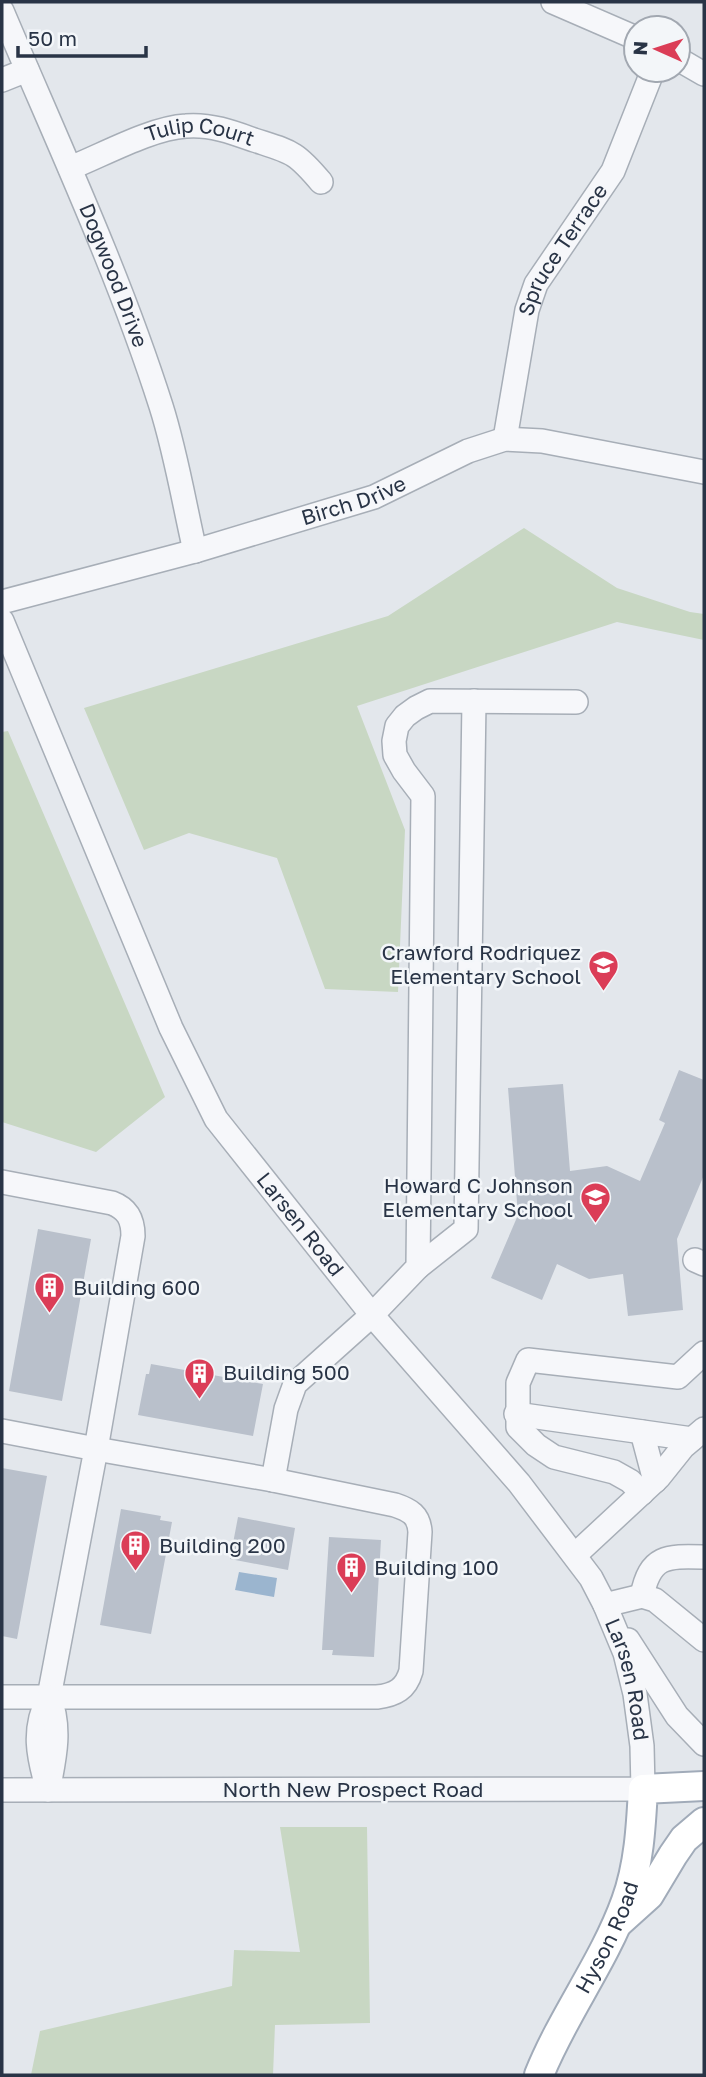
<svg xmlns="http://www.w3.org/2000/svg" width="706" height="2077" font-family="'Golos Text',sans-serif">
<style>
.green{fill:#c8d7c3}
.water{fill:#9bb5cf}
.building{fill:#b9c0cb}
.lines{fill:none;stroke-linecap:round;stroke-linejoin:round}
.minor-casing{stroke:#a7aeb7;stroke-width:26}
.major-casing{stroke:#a1abb9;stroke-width:32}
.minor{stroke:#f6f7fa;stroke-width:23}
.major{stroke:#fff;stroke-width:28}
.labels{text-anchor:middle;stroke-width:5;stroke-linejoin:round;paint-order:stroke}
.street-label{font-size:21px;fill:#293446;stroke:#f3f6f9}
.poi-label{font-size:21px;fill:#293446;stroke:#f3f6f9;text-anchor:start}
</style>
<rect width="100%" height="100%" fill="#e3e7ec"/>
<path class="green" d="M 524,528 L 617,588 L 690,612 L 704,614 L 704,640 L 617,622 L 357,706 L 405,830 L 398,992 L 325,989 L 277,858 L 189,833 L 144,850 L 84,708 L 388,616 Z
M 8,731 L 165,1097 L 96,1152 L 2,1122 L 2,732 Z
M 280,1827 L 367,1827 L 370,2023 L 275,2025 L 273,2075 L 31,2075 L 40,2031 L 232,1986 L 234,1950 L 300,1952 Z"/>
<path class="water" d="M 239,1572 L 277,1578 L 274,1597 L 235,1590 Z"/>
<path class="building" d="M 679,1070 L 704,1080 L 704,1175 L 677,1239 L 683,1310 L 628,1316 L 623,1274 L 589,1279 L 557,1264 L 542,1300 L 491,1278 L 518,1215 L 508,1088 L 563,1084 L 570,1171 L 607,1166 L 640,1181 L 665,1123 L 659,1120 Z
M 38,1229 L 91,1239 L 62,1401 L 9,1391 Z
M 151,1364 L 263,1384 L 253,1436 L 138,1415 L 146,1374 L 149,1374 Z
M 2,1468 L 47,1476 L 17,1639 L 2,1636 Z
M 121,1509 L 161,1516 L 160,1520 L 172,1522 L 151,1634 L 100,1625 Z
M 238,1517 L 295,1528 L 288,1570 L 230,1559 Z
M 329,1537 L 381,1540 L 374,1657 L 332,1655 L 333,1650 L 322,1650 Z"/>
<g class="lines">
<defs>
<g id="minor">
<path d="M 553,2 L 636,38"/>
<path id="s1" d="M 2,11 C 57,141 118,271 161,406 C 176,453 184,503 195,551"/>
<path d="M 678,59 L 704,74"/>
<path d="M 2,80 L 27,70"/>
<path id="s2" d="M 70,168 C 103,155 151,128 186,126 C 210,124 232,132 254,140 C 291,152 295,151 321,182"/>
<path id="s3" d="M 505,439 L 527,310 L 536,284 L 613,171 L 653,70"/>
<path id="s4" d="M 2,602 L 195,551 L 374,497 L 468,451 L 505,439 L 542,441 L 704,472"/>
<path id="s5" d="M 2,621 L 171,1028 L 216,1119 L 372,1315 L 519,1483 L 591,1578 L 605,1605 L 625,1653 L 635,1694 L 642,1746 L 643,1789 L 2,1790"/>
<path d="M 2,1182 L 112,1203 C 128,1209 133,1220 133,1236 L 96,1449 L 273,1480 L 395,1505 C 410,1510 419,1515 420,1532 L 411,1671 C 406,1689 395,1695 377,1697 L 2,1697"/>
<path d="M 695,1260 L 704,1264"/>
<path d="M 418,1267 L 466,1229 L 474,701"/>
<path d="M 516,1414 L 692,1439"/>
<path d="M 2,1431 L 96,1449 L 49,1697 C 32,1729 38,1756 48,1790"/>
<path d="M 642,1432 L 655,1481"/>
<path d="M 273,1480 L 286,1409 L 295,1384 L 372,1315 L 418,1267 L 423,796 L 404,771 L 395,755 L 394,741 L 397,726 L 405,716 L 416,708 L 430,701 L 576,702"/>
<path d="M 642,1493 L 630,1481 L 614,1472 L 554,1457 L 536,1445 L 518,1427 L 518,1383 L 528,1360 L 678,1377 L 704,1353"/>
<path d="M 575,1555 L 659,1477 L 683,1447 L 704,1429"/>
<path d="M 642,1596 C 650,1555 667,1556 704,1557"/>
<path d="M 605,1605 L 642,1596 L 655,1600 L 704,1640"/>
<path d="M 628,1640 L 677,1716 L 704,1744"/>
<path d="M 49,1786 C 55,1756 61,1726 49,1697"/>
</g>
<g id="major">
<path d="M 619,1922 L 649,1895 L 673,1855 L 684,1839 L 704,1822"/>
<path id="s6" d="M 539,2075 C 563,2015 604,1962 626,1901 C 639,1865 641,1827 643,1789 L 704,1786"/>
</g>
</defs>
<use href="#minor" class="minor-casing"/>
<use href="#major" class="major-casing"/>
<use href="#minor" class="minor"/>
<use href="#major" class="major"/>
</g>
<defs>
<symbol id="school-pin" viewBox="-11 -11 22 30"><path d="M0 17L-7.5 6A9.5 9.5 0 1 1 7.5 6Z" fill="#db3d57" stroke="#f3f6f9"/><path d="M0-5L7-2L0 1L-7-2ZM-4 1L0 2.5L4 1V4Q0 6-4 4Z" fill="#fff"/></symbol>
<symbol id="building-pin" viewBox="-11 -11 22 30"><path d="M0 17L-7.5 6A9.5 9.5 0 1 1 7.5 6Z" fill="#db3d57" stroke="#f3f6f9"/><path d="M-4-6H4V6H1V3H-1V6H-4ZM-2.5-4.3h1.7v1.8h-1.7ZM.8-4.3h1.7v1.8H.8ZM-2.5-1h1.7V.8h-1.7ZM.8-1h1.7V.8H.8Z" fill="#fff"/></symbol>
</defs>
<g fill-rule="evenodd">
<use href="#school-pin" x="586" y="948" width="35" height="47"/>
<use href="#school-pin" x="578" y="1180" width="35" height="47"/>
<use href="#building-pin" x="32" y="1270" width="35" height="47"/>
<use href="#building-pin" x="182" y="1356" width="35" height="47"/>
<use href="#building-pin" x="118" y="1528" width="35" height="47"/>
<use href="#building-pin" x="334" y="1550" width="35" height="47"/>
</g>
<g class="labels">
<g class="street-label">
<text dy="7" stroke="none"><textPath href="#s2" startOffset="138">Tulip Court</textPath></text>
<text dy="7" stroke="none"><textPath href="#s3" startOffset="201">Spruce Terrace</textPath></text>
<text dy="7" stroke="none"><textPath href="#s1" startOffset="287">Dogwood Drive</textPath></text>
<text dy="7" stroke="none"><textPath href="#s4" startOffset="366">Birch Drive</textPath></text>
<text dy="7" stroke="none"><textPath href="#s5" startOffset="677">Larsen Road</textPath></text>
<text dy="7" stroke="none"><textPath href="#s5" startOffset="1244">Larsen Road</textPath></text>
<text x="353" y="1797">North New Prospect Road</text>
<text dy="7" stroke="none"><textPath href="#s6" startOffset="154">Hyson Road</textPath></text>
</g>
<g class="poi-label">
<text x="581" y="960" text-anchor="end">Crawford Rodriquez<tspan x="581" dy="24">Elementary School</tspan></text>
<text x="573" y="1193" text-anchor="end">Howard C Johnson<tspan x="573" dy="24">Elementary School</tspan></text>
<text x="73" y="1295">Building 600</text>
<text x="223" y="1380">Building 500</text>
<text x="159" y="1553">Building 200</text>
<text x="374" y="1575">Building 100</text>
</g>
</g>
<rect width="706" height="2077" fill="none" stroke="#293446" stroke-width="7"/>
<g transform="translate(657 49) rotate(273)"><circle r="33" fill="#f3f6f9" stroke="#a2a8b1" stroke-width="2"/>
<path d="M0-5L12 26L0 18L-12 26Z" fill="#db3d57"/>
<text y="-10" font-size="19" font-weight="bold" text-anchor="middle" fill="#293446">N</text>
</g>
<path d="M18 46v10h128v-10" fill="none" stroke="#293446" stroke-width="3.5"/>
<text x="28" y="46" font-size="21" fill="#293446" stroke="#f3f6f9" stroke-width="5" paint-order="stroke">50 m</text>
</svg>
